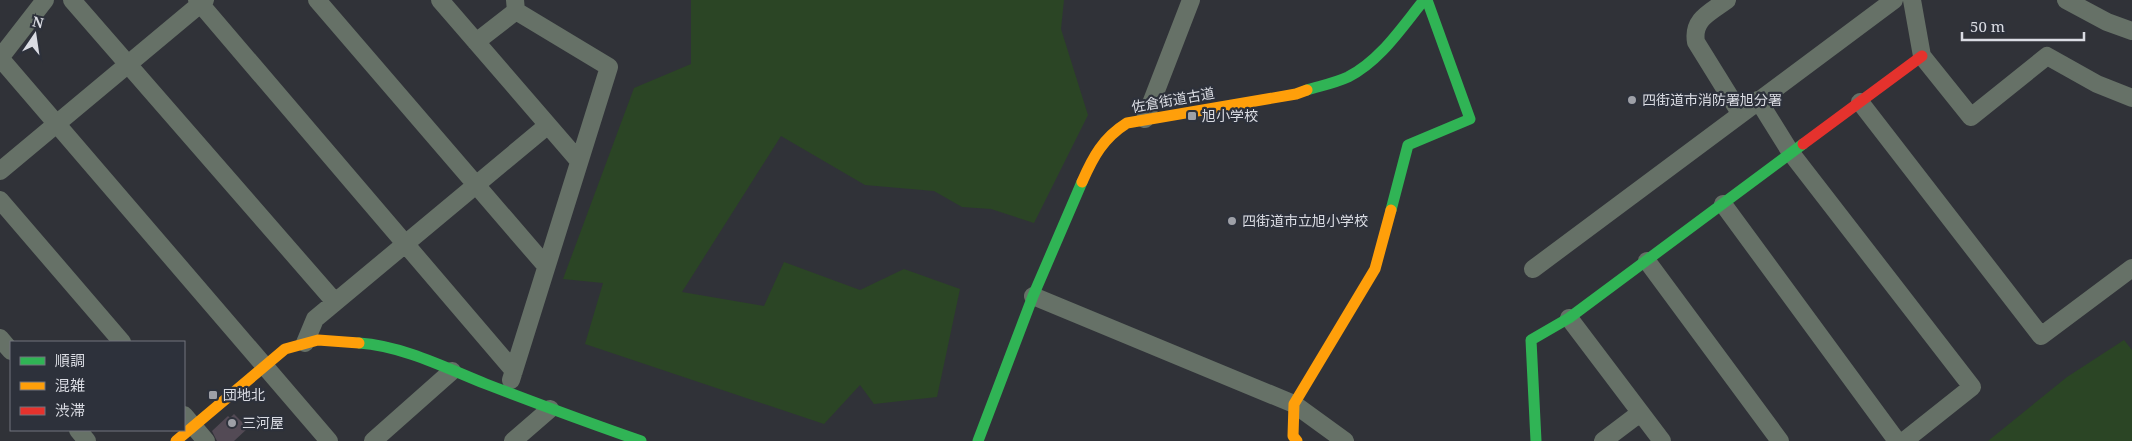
<svg xmlns="http://www.w3.org/2000/svg" width="2132" height="441" font-family="'Noto Serif','Noto Sans JP',serif">
<style>
.green{fill:#2b4525}
.building{fill:#534a55}
.lines{fill:none;stroke-linecap:round;stroke-linejoin:round}
.street{stroke:#667167;stroke-width:18}
.fast{stroke:#30b455;stroke-width:11}
.slow{stroke:#ff9f0a;stroke-width:11}
.jam{stroke:#e5322d;stroke-width:11}
.poi-dot{fill:#9ea0a7;stroke:#2d313b;stroke-width:2}
.labels{text-anchor:middle;stroke-width:4.5;stroke-linejoin:round;paint-order:stroke}
.street-label{font-size:14px;fill:#dadce3;stroke:#2d313b}
.poi-label{font-size:14px;fill:#dadce3;stroke:#2d313b;text-anchor:start}
</style>
<rect width="100%" height="100%" fill="#303238"/>
<path class="green" d="M 691,0 L 1064,0 L 1061,29 L 1088,115 L 1034,223 L 991,209 L 962,207 L 934,191 L 865,185 L 781,136 L 682,292 L 764,306 L 784,262 L 860,290 L 904,269 L 960,289 L 937,397 L 874,404 L 860,385 L 824,424 L 585,344 L 603,283 L 563,279 L 634,88 L 691,64 Z
M 2124,340 L 2132,350 L 2132,441 L 1988,441 L 2067,377 Z"/>
<path class="building" d="M 234,414 L 248,428 L 234,441 L 217,441 L 212,431 L 228,416 L 230,418 Z"/>
<g class="lines">
<path class="street" d="M 72,0 L 335,302
M 197,0 L 514,371
M 317,0 L 546,266
M 440,0 L 579,161
M 1727,0 C 1711,12 1692,19 1696,42 L 1740,113
M 1912,0 L 1922,56 L 1971,117 L 2047,56 L 2097,84 L 2132,98
M 2066,0 L 2107,22 L 2132,31
M 476,42 L 516,11
M 0,58 L 45,0
M 1,59 L 329,441
M 1758,100 L 1791,153 L 1972,387 L 1904,441
M 1860,102 L 2041,336 L 2132,268
M 1145,119 L 1191,0
M 0,171 L 205,0
M 0,200 L 122,342
M 1723,204 L 1897,441
M 1647,261 L 1780,441
M 1533,269 L 1894,0
M 1033,296 L 1294,404 L 1345,441
M 1569,318 L 1662,441
M 0,338 L 11,351
M 305,343 L 315,319 L 548,125
M 511,380 L 609,67 L 516,11 L 515,0
M 184,415 L 206,441
M 78,430 L 87,441
M 373,441 L 452,371
M 513,441 L 550,409
M 1603,441 L 1640,413"/>
<path class="fast" d="M 1307,90 C 1320,86 1335,83 1348,77 C 1380,61 1402,27 1424,0
M 1391,210 L 1408,145 L 1470,119 L 1427,0
M 359,343 C 403,346 446,368 486,384 C 538,404 589,423 641,441
M 978,441 L 1033,296 L 1082,182
M 1536,441 L 1531,340 L 1569,318 L 1803,144"/>
<path class="slow" d="M 1082,182 C 1093,157 1103,138 1127,123 L 1296,94 L 1307,90
M 176,441 L 285,349 L 318,340 L 359,343
M 1297,441 L 1293,436 L 1294,404 L 1375,269 L 1391,210"/>
<path class="jam" d="M 1803,144 L 1922,56"/>
</g>
<g class="poi-dot">
<circle cx="1632" cy="100" r="5"/>
<rect x="1187" y="111" width="10" height="10" rx="2.5"/>
<circle cx="1232" cy="221" r="5"/>
<rect x="208" y="390" width="10" height="10" rx="2.5"/>
<circle cx="232" cy="423" r="5"/>
</g>
<g class="labels">
<g class="street-label">
<text transform="translate(1173 100) rotate(-10)" y="5">佐倉街道古道</text>
</g>
<g class="poi-label">
<text x="1642" y="105">四街道市消防署旭分署</text>
<text x="1202" y="121">旭小学校</text>
<text x="1242" y="226">四街道市立旭小学校</text>
<text x="223" y="400">団地北</text>
<text x="242" y="428">三河屋</text>
</g>
</g>
<rect x="10" y="341" width="175" height="90" fill="#2d313b" stroke="#72757e"/>
<rect x="20" y="357" width="25" height="8" fill="#30b455" stroke="#72757e"/>
<text x="55" y="366" font-size="15" fill="#dadce3">順調</text>
<rect x="20" y="382" width="25" height="8" fill="#ff9f0a" stroke="#72757e"/>
<text x="55" y="391" font-size="15" fill="#dadce3">混雑</text>
<rect x="20" y="407" width="25" height="8" fill="#e5322d" stroke="#72757e"/>
<text x="55" y="416" font-size="15" fill="#dadce3">渋滞</text>
<g transform="translate(35 35) rotate(13)" stroke="#2d313b" stroke-width="4" paint-order="stroke">
<path d="M0-4L9 19L0 12L-9 19Z" fill="#dadce3"/>
<text y="-8" font-size="14" font-weight="bold" text-anchor="middle" fill="#dadce3">N</text>
</g>
<path d="M1962 32v8h122v-8" fill="none" stroke="#dadce3" stroke-width="2.5"/>
<text x="1970" y="32" font-size="15" fill="#dadce3" stroke="#2d313b" stroke-width="4" paint-order="stroke">50 m</text>
</svg>
